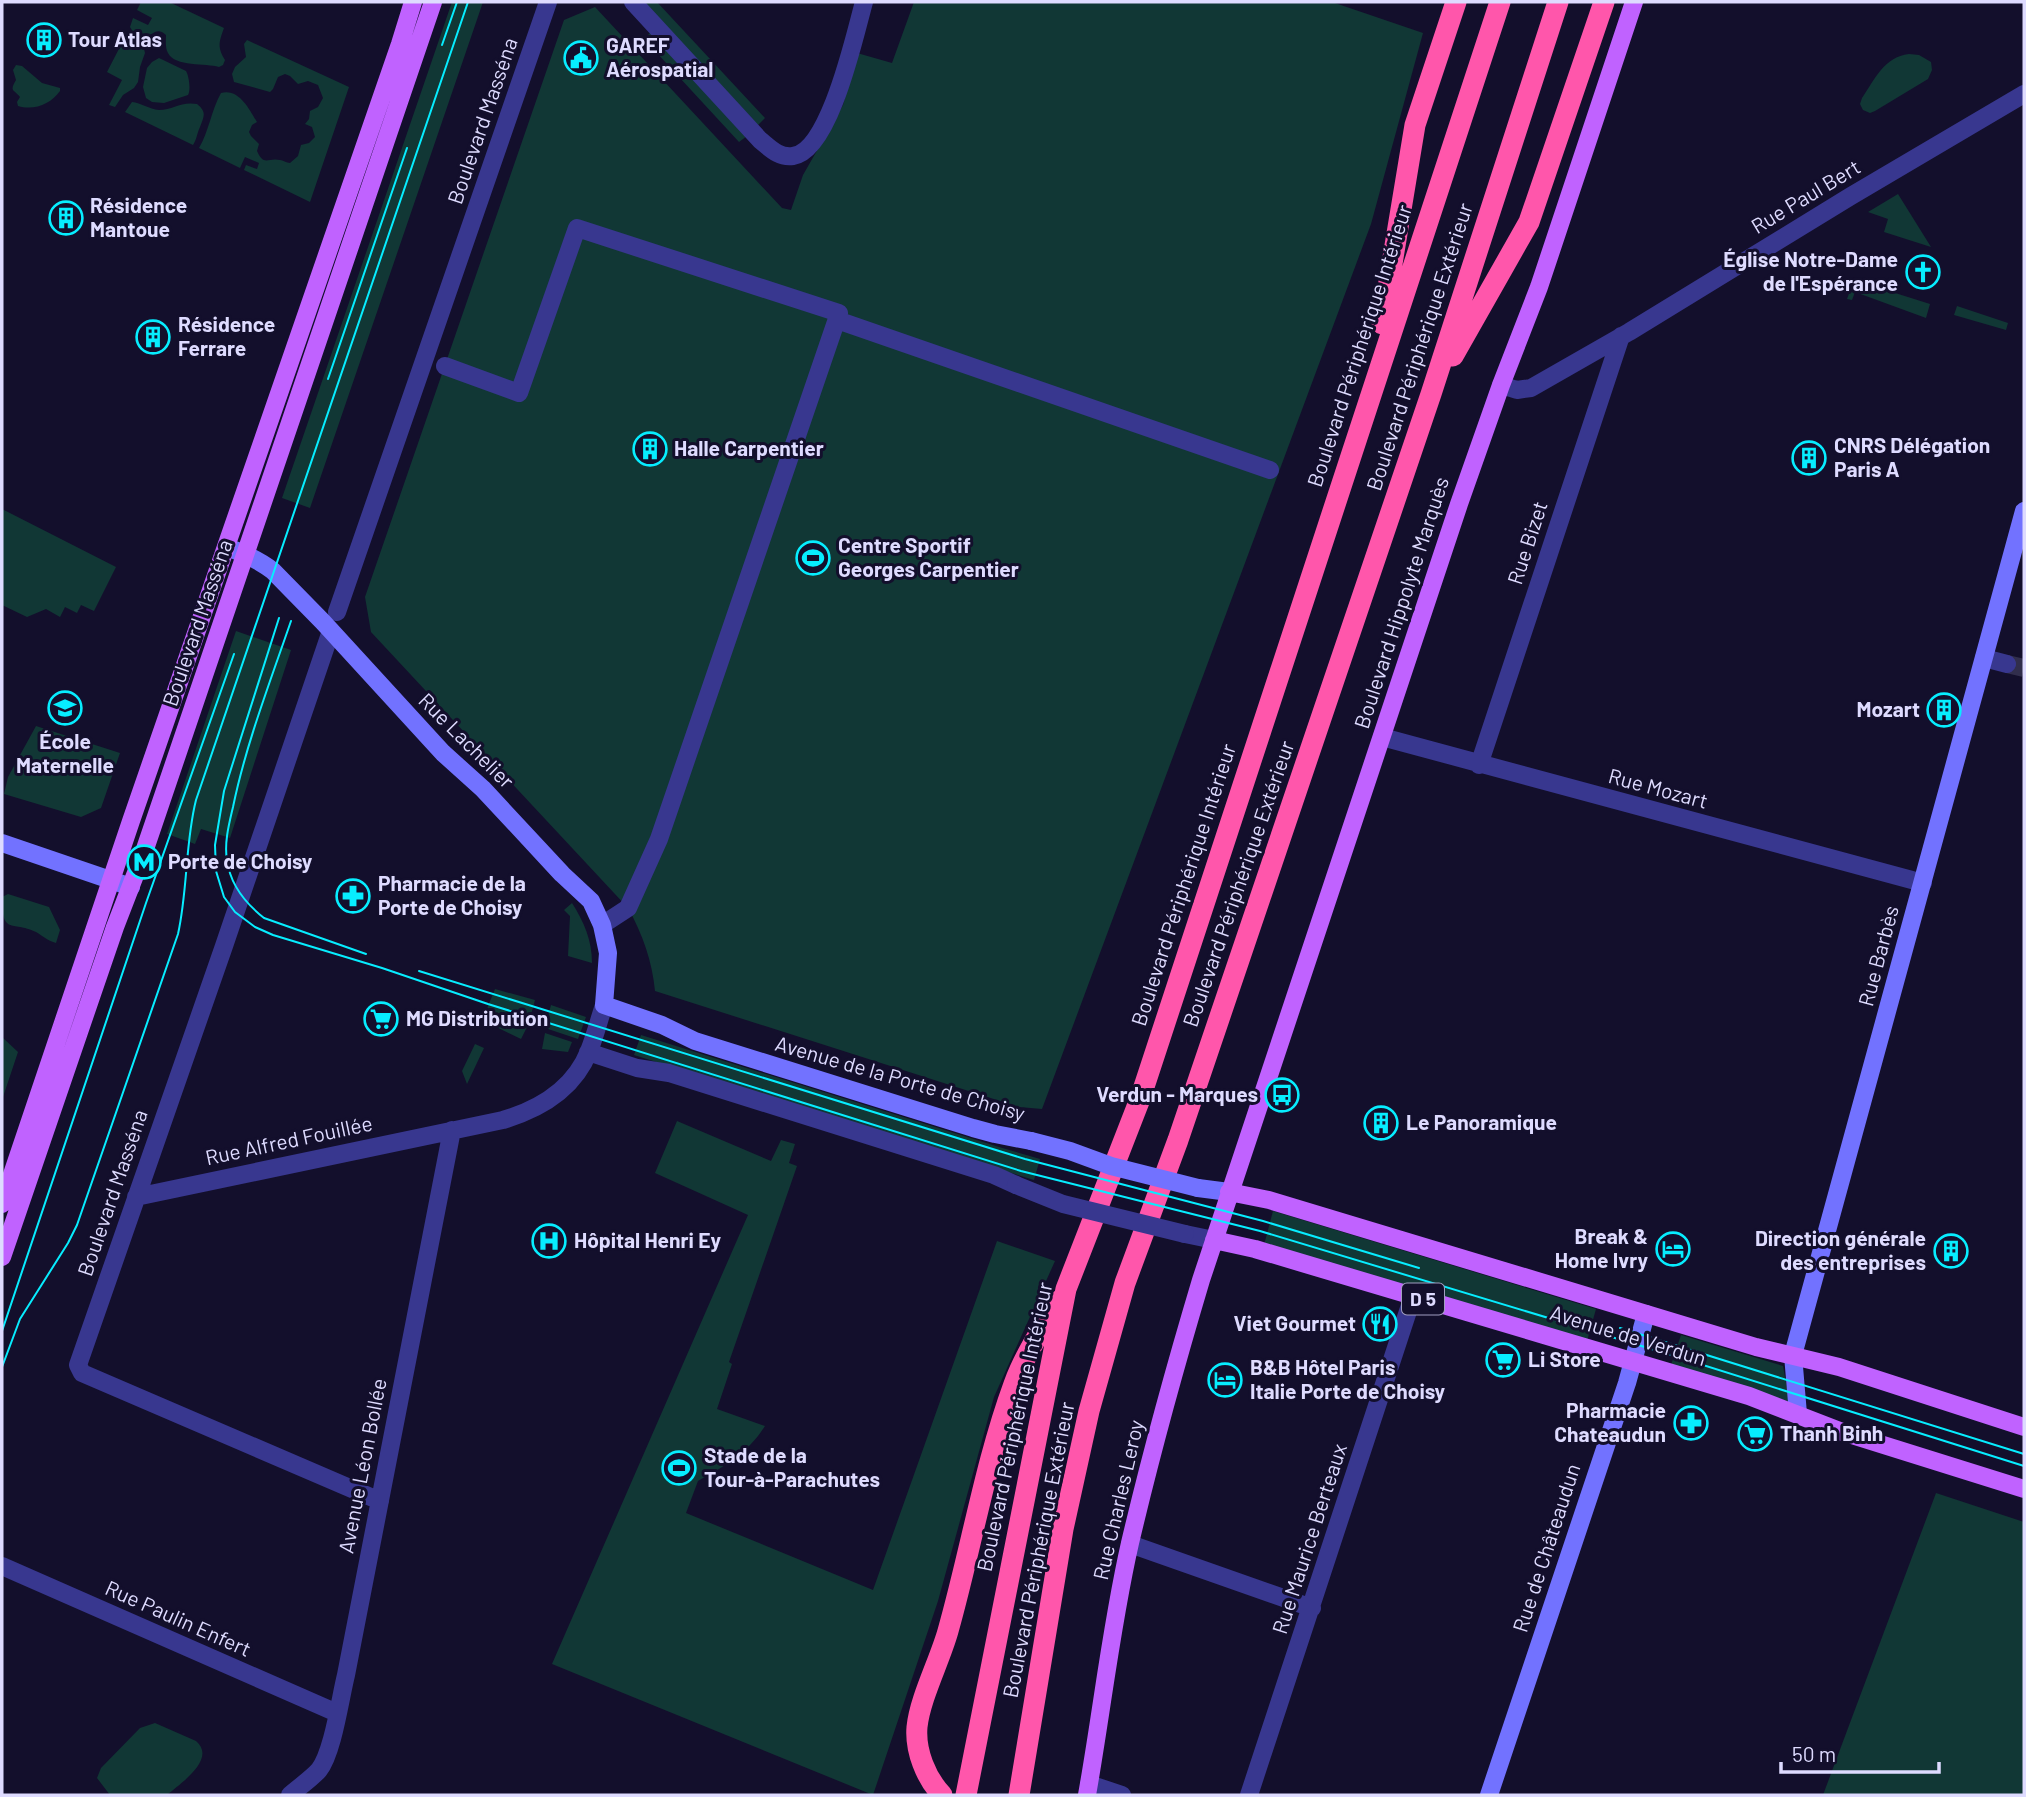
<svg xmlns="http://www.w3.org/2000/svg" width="2026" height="1797" font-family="Barlow,sans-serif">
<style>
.green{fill:#113735}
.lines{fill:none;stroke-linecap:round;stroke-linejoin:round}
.street-tunnel{stroke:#312e4c;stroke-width:18;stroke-dasharray:18 9;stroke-linecap:butt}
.street{stroke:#38378f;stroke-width:18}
.secondary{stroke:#7272ff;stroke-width:18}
.primary{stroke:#c062ff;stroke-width:18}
.highway{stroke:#ff56ab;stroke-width:21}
.tram{stroke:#07edff;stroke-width:2}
.street-bridge{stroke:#38378f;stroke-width:18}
.secondary-bridge{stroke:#7272ff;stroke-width:18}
.labels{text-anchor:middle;stroke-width:6;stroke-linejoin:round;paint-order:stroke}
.shield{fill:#130f2c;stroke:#a19ec0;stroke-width:2}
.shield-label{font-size:19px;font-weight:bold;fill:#dedbff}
.poi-label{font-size:21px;font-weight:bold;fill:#dedbff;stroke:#130f2c;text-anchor:start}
.street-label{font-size:21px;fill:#dedbff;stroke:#130f2c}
</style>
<rect width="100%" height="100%" fill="#130f2c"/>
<path class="green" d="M 141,2 L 169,2 L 224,28 C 219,42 217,47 225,60 L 223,65 L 219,67 C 206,63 175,67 168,53 C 165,48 166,41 166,35 C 156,26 153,36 143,38 L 135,35 L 130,27 L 133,18 L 148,25 L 152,18 L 137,10 Z
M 452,2 L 483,2 L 310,508 L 282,498 Z
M 643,2 L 657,2 L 765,118 L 758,125 Z
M 914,2 L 1332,2 L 1423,33 L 1371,224 L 1042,1109 L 1019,1107 L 655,991 C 652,961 643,935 628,908 L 371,632 L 365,597 L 564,20 L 595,7 L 782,208 L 791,210 L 803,175 L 843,105 L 857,53 L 892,63 Z
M 651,32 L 747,136 L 739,142 L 644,39 Z
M 247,40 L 349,87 L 310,202 L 244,170 L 246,165 L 257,169 L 259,163 L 245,157 L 240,168 L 199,148 C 209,131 211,111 221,93 C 239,88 249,109 257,122 L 252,125 L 249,132 L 251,136 L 259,144 L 257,151 C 264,167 268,157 280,160 C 283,160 286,163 290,163 L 298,156 L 301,145 L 309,143 L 315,137 L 312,127 L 305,124 L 309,119 L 310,111 L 318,107 L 323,98 L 318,85 L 308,81 L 298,84 L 290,76 L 285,74 L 278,77 L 273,89 L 270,92 L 234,82 L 232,74 L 235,67 L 246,57 L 244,44 Z
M 123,41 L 136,44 L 144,49 L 145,53 L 140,67 L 138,82 L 134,88 L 123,95 L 115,107 L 109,105 L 122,80 L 107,72 Z
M 1909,54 L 1919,55 L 1931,62 L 1932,70 L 1928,79 L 1875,111 L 1870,113 L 1863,110 L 1860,104 L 1862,98 C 1875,79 1884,57 1909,54 Z
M 159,58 L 186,71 C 189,76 191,90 188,95 L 164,103 L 152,102 L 146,98 L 143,87 L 147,68 L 152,62 Z
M 16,65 L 22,66 L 42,83 L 60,88 L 60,91 C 51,104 34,111 18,106 L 17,102 L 20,97 C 14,89 9,92 16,80 L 13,70 Z
M 132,102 C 141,103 149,109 159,110 C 173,110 181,101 197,104 C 207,112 204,116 200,127 C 197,133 197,139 193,145 L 125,112 Z
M 1898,194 L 1931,247 L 1884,232 L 1888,219 L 1868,212 Z
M 1854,280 L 1930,304 L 1926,318 L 1855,292 L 1852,300 L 1847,299 Z
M 1957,306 L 2008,323 L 2006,330 L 1954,315 Z
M 2,509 L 116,567 L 94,611 L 81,605 L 77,613 L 65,607 L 60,617 L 46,609 L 27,617 L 2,605 Z
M 236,631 L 291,650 L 230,838 L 201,829 L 195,844 L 167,834 Z
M 36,726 L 120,753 L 101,808 L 81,817 L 4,794 L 8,777 Z
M 8,894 L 49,907 L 60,930 L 56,943 C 48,941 43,936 36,932 C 11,920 2,936 2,897 Z
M 572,903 C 584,922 592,940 592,963 L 568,956 L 570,916 L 564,910 Z
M 495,989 L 535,1000 L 529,1022 L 486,1011 Z
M 551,1005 L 586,1017 L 578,1039 L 545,1028 Z
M 484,1014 L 527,1027 L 521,1039 L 482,1020 Z
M 545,1033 L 572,1042 L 568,1052 L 542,1049 Z
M 641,1035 L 999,1147 L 1040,1159 L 1034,1180 L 634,1055 Z
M 2,1037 L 18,1052 L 2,1100 Z
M 475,1044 L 484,1048 L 467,1084 L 462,1071 Z
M 677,1121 L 771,1161 L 781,1140 L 795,1144 L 789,1163 L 797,1166 L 729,1362 L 732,1364 L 717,1409 L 765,1426 C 749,1452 724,1467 698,1481 L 686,1513 L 873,1590 L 997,1241 L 1055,1261 L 994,1397 L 938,1601 L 873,1795 L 552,1664 L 748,1215 L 655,1173 Z
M 1273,1211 L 1596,1309 L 1587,1341 L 1264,1245 Z
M 1681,1335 L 1783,1366 L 1789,1400 L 1787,1401 L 1671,1365 Z
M 1936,1493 L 2024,1522 L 2024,1795 L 1823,1795 Z
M 155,1723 L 196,1741 C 217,1759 181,1783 167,1795 L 110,1795 L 97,1778 L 101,1768 L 140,1728 Z"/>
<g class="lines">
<path class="street-tunnel" d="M 2007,664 L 2024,668"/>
<path class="street" d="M 633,2 L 760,140 C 771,149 779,158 793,156 C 830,151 855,34 864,2
M 837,320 L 1270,470
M 445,366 L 519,393 L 577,228 L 839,313 L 659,839 L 628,908 L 602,925
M 1501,385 L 1517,390 L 1531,388 L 1629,332 L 1851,196 L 2024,94
M 337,612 L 548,2
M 331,631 L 224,946 L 78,1365 L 82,1373 L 380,1501
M 1984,658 L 2007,664
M 1382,737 L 1923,883
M 1479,765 L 1621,336
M 588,1052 L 637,1068 L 669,1073 L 994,1175 L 1016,1185
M 136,1197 L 503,1120 C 540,1109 574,1089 589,1051 C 595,1036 599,1020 604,1005
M 1185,1234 L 1214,1240
M 1130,1544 L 1312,1608
M 2,1566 L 337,1713
M 1089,1784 L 1122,1795
M 290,1795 C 299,1787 311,1779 319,1770 C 333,1752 340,1699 346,1675 L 452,1130
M 1249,1795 L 1413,1296"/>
<path class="secondary" d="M 227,547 C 243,553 259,560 273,571 L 323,622 L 443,753 L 483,789 L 562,874 L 591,901 L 602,925 L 608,953 L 604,1005 L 662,1025 L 695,1041 L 973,1128 L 995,1134 L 1031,1141
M 2,843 L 131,887
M 1198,1188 L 1229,1192
M 1798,1414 L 1793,1355 L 2024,511
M 1489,1795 L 1627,1383 L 1646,1314"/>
<path class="primary" d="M 1229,1192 L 1269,1200 L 1756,1347 L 1839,1367 L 2024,1427
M 2,1204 L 131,821 L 400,44 L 413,2
M 1214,1240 L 1255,1249 L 1749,1396 L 1842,1432 L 2024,1489
M 2,1257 L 115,927 L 144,852 L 433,2
M 1087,1795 C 1102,1711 1111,1626 1130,1543 C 1151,1454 1175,1367 1201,1280 L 1459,504 L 1501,385 L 1539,287 L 1634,2"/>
<path class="highway" d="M 1382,324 L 1415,125 L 1456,2
M 1453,356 L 1529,222 L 1604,2
M 942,1795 C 926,1778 915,1751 917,1727 C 920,1698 940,1660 948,1631 C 971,1550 985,1463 1014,1384 C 1025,1354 1043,1327 1060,1300
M 966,1795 L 1066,1289 L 1140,1099 L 1500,2
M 1019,1795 L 1063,1529 L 1089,1411 L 1125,1283 L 1178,1140 L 1431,394 L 1558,2"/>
<path class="tram" d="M 442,45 L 457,2
M 328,379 L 407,148
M 279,618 L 224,791 L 215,845 L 216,871 L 224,897 L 235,912 L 255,927 L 273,935 L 382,968 L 488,1004 L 1021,1171 L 1260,1231 L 1668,1354 L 2024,1466
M 291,621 C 270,682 246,744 233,807 C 229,824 224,843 227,860 C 230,884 245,903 264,918 L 366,954
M 419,971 L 1025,1159 L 1263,1221 L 1419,1268
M 1620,1328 L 2024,1454
M 2,1331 L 146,903 L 234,654
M 2,1367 L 20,1319 L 68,1243 L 77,1225 L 178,934 C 188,889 185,843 196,800 L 468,2"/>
<path class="street-bridge" d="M 1016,1185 L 1063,1204 L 1185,1234"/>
<path class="secondary-bridge" d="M 1031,1141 L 1070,1151 L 1111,1166 L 1198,1188"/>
</g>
<defs>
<symbol id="building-ring" viewBox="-11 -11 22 22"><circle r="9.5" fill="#130f2c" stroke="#07edff" stroke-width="1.5"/><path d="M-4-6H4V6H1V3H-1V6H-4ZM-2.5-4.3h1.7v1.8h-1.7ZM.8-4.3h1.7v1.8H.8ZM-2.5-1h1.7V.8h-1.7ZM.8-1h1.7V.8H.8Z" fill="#07edff"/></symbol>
<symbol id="civic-ring" viewBox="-11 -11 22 22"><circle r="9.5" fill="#130f2c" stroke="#07edff" stroke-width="1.5"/><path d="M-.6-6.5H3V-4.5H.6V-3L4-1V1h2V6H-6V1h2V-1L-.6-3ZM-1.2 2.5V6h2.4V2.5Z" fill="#07edff"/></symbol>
<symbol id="church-ring" viewBox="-11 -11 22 22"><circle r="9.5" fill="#130f2c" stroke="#07edff" stroke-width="1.5"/><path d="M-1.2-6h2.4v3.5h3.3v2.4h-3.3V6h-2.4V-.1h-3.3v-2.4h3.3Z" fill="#07edff"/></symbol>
<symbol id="stadium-ring" viewBox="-11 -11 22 22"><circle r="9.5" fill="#130f2c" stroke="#07edff" stroke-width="1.5"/><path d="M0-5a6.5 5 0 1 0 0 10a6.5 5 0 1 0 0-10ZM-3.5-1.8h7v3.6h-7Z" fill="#07edff"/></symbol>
<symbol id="school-ring" viewBox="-11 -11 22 22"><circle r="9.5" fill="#130f2c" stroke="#07edff" stroke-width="1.5"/><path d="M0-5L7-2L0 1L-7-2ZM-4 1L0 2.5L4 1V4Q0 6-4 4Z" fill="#07edff"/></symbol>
<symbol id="metro-ring" viewBox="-11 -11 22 22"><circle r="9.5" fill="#130f2c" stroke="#07edff" stroke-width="1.5"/><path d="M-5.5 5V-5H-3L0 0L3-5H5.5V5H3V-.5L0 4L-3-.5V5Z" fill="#07edff"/></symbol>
<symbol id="pharmacy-ring" viewBox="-11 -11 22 22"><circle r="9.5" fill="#130f2c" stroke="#07edff" stroke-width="1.5"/><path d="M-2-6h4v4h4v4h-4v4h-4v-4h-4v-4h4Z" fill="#07edff"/></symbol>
<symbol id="supermarket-ring" viewBox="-11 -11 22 22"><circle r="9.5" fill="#130f2c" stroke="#07edff" stroke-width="1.5"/><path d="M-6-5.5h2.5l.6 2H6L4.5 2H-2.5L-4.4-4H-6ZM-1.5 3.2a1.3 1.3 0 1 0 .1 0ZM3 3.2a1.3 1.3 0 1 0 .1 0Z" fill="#07edff"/></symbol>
<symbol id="bus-ring" viewBox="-11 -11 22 22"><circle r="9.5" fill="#130f2c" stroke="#07edff" stroke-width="1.5"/><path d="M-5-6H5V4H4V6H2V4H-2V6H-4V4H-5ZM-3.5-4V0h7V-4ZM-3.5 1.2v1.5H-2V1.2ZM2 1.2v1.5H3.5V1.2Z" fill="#07edff"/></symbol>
<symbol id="hospital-ring" viewBox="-11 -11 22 22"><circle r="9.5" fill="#130f2c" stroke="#07edff" stroke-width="1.5"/><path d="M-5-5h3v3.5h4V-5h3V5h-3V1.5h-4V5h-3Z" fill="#07edff"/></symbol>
<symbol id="hotel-ring" viewBox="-11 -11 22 22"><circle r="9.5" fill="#130f2c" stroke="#07edff" stroke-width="1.5"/><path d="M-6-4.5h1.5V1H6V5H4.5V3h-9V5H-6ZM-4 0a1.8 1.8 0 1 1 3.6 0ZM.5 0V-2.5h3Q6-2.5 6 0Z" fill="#07edff"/></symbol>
<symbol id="restaurant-ring" viewBox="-11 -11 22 22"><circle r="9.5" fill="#130f2c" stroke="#07edff" stroke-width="1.5"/><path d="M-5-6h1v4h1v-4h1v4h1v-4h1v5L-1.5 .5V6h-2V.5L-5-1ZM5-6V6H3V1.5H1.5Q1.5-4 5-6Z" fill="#07edff"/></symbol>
</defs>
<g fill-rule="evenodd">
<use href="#building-ring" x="25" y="21" width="38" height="38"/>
<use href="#civic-ring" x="562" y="39" width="38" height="38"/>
<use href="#building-ring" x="47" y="199" width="38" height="38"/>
<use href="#church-ring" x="1904" y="253" width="38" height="38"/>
<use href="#building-ring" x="134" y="318" width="38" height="38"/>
<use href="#building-ring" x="631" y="430" width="38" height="38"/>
<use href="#building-ring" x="1790" y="439" width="38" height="38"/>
<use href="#stadium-ring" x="794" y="539" width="38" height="38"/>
<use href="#school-ring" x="46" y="689" width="38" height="38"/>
<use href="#building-ring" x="1925" y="691" width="38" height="38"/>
<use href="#metro-ring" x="125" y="843" width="38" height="38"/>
<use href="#pharmacy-ring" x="334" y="877" width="38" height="38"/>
<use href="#supermarket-ring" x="362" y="1000" width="38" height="38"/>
<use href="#bus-ring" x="1263" y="1076" width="38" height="38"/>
<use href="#building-ring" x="1362" y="1104" width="38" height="38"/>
<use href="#hospital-ring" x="530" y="1222" width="38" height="38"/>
<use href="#hotel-ring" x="1654" y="1230" width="38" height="38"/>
<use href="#building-ring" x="1932" y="1232" width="38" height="38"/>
<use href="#restaurant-ring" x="1361" y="1305" width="38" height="38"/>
<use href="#supermarket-ring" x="1484" y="1341" width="38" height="38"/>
<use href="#hotel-ring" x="1206" y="1361" width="38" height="38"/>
<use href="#pharmacy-ring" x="1672" y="1404" width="38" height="38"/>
<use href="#supermarket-ring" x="1736" y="1415" width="38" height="38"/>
<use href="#stadium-ring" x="660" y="1449" width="38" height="38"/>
</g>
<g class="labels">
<rect class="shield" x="1402" y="1283.5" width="42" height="31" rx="5"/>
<g class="shield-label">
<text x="1423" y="1306">D 5</text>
</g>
<g class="poi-label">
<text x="68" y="47">Tour Atlas</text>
<text x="606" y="53">GAREF<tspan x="606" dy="24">Aérospatial</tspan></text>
<text x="90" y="213">Résidence<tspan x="90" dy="24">Mantoue</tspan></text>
<text x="1898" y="267" text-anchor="end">Église Notre-Dame<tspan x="1898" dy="24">de l'Espérance</tspan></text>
<text x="178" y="332">Résidence<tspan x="178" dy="24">Ferrare</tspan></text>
<text x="1834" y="453">CNRS Délégation<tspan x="1834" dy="24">Paris A</tspan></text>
<text x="674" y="456">Halle Carpentier</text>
<text x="838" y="553">Centre Sportif<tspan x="838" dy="24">Georges Carpentier</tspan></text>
<text x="1920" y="717" text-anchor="end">Mozart</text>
<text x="65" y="749" text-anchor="middle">École<tspan x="65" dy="24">Maternelle</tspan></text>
<text x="168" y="869">Porte de Choisy</text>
<text x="378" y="891">Pharmacie de la<tspan x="378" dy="24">Porte de Choisy</tspan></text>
<text x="406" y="1026">MG Distribution</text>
<text x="1258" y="1102" text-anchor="end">Verdun - Marques</text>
<text x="1406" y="1130">Le Panoramique</text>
<text x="1648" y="1244" text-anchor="end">Break &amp;<tspan x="1648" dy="24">Home Ivry</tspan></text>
<text x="1926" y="1246" text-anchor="end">Direction générale<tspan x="1926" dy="24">des entreprises</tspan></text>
<text x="574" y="1248">Hôpital Henri Ey</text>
<text x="1356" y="1331" text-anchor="end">Viet Gourmet</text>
<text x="1528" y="1367">Li Store</text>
<text x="1250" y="1375">B&amp;B Hôtel Paris<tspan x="1250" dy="24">Italie Porte de Choisy</tspan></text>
<text x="1666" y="1418" text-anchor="end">Pharmacie<tspan x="1666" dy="24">Chateaudun</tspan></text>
<text x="1780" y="1441">Thanh Binh</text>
<text x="704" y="1463">Stade de la<tspan x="704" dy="24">Tour-à-Parachutes</tspan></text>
</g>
<g class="street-label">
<text transform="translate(483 121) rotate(-71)" y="7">Boulevard Masséna</text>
<text transform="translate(1806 197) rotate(-31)" y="7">Rue Paul Bert</text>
<text transform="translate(1360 346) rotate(-72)" y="7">Boulevard Périphérique Intérieur</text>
<text transform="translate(1420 347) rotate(-72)" y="7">Boulevard Périphérique Extérieur</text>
<text transform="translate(1528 543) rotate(-72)" y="7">Rue Bizet</text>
<text transform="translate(1402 603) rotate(-72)" y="7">Boulevard Hippolyte Marquès</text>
<text transform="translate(198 623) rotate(-71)" y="7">Boulevard Masséna</text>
<text transform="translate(466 741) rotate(45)" y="7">Rue Lachelier</text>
<text transform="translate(1658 789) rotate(15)" y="7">Rue Mozart</text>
<text transform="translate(1239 884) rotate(-71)" y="7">Boulevard Périphérique Extérieur</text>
<text transform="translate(1184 885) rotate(-72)" y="7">Boulevard Périphérique Intérieur</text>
<text transform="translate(1879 956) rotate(-75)" y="7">Rue Barbès</text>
<text transform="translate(900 1079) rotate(16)" y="7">Avenue de la Porte de Choisy</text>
<text transform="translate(289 1141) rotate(-12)" y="7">Rue Alfred Fouillée</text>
<text transform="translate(113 1193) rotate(-71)" y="7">Boulevard Masséna</text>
<text transform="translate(1628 1336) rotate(17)" y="7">Avenue de Verdun</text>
<text transform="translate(1015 1427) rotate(-78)" y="7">Boulevard Périphérique Intérieur</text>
<text transform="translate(363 1466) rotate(-79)" y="7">Avenue Léon Bollée</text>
<text transform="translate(1119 1500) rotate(-77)" y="7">Rue Charles Leroy</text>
<text transform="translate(1310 1539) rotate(-72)" y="7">Rue Maurice Berteaux</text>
<text transform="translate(1547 1548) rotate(-72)" y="7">Rue de Châteaudun</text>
<text transform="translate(1039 1550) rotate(-79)" y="7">Boulevard Périphérique Extérieur</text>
<text transform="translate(178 1619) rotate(24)" y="7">Rue Paulin Enfert</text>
</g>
</g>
<rect width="2026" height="1797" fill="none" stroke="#dedbff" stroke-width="7"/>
<path d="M1781 1762v10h158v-10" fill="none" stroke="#dedbff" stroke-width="3.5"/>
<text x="1792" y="1762" font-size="21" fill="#dedbff" stroke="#130f2c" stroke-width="5" paint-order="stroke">50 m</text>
</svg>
